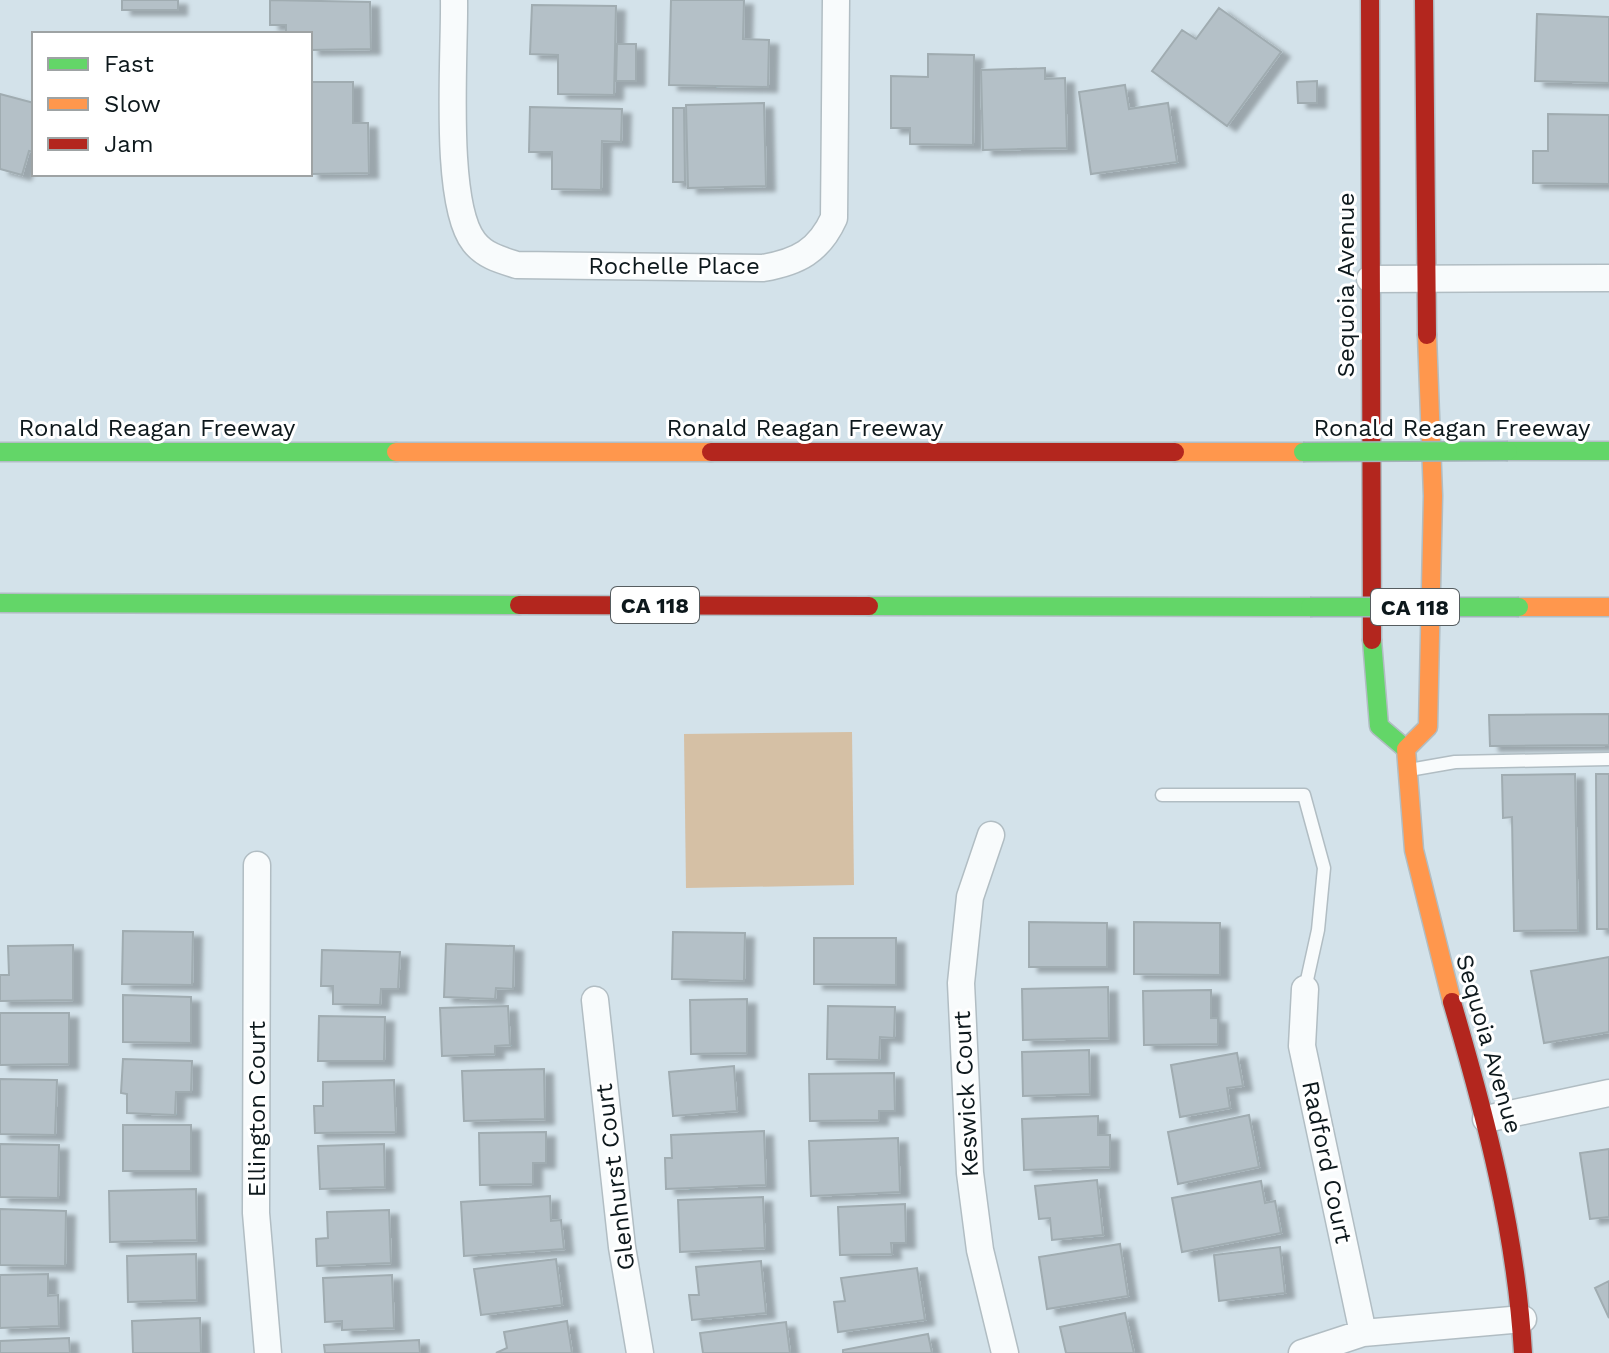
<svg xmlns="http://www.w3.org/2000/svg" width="1609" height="1353" font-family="'Work Sans',sans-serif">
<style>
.green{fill:#d5c0a5}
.building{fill:#b4c0c7;stroke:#a0acb1;stroke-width:2;filter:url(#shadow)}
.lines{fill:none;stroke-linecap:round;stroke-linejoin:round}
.lane-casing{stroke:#b1bdc3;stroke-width:15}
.street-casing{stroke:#b1bdc3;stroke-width:29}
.fast-casing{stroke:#b1bdc3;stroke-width:21}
.slow-casing{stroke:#b1bdc3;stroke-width:21}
.jam-casing{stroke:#b1bdc3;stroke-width:21}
.lane{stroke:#f8fbfc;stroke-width:12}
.street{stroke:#f8fbfc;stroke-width:26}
.fast{stroke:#63d668;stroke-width:18}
.slow{stroke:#ff974d;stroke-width:18}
.jam{stroke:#b3261e;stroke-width:18}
.fast-bridge-casing{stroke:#a2b2b9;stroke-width:21;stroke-linecap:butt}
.fast-bridge{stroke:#63d668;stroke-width:18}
.labels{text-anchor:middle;stroke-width:6;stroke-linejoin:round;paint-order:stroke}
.shield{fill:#fff;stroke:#565d60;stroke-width:2}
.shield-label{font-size:22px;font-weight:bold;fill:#0d181c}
.street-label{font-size:24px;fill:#0d181c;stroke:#fff}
</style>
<defs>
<filter id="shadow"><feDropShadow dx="9" dy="5" stdDeviation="2" flood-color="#0004"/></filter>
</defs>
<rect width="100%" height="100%" fill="#d3e2ea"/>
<path class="green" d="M 852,732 L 854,885 L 686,888 L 684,734 Z"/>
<path class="building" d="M 122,0 L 178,0 L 178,10 L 122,10 Z
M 270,0 L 370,2 L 371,49 L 310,50 L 310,34 L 286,34 L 286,25 L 270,25 Z
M 671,0 L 744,0 L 743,39 L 769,40 L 768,87 L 669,85 Z
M 532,5 L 616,6 L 614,95 L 558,94 L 558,55 L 530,54 Z
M 1219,8 L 1281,52 L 1227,126 L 1152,71 L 1182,30 L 1196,39 Z
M 1537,14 L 1609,17 L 1609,83 L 1535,81 Z
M 617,44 L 636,44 L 636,81 L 616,81 Z
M 928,54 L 974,55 L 973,145 L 910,144 L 910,128 L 891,128 L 891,76 L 928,77 Z
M 1045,68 L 1045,79 L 1065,78 L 1067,148 L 983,150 L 981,70 Z
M 1317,81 L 1317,103 L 1298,103 L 1297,82 Z
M 310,82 L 353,82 L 353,123 L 368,123 L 369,173 L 310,174 Z
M 1125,85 L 1129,109 L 1168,103 L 1177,162 L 1091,174 L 1079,92 Z
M 0,94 L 34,103 L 34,152 L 29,151 L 22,175 L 0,169 Z
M 764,103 L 766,186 L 688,188 L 686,105 Z
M 530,107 L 622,109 L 621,142 L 602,141 L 601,190 L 552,189 L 552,152 L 529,152 Z
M 673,108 L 684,108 L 685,182 L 673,182 Z
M 1548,114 L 1609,115 L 1609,184 L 1533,183 L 1533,151 L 1548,151 Z
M 1609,714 L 1609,745 L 1490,746 L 1489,715 Z
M 1575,774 L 1578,930 L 1514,931 L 1512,817 L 1503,818 L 1502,775 Z
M 1596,774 L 1609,774 L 1609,929 L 1597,929 Z
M 1029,922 L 1107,923 L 1107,967 L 1029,967 Z
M 1134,922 L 1220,923 L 1220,975 L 1134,974 Z
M 123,931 L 193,932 L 192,985 L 122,984 Z
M 673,932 L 745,933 L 744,981 L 672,979 Z
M 814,938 L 896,938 L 896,985 L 814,984 Z
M 446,944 L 514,946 L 513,989 L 496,988 L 495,999 L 444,997 Z
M 73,945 L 73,1000 L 0,1001 L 0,975 L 9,975 L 8,946 Z
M 322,950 L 400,952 L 398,989 L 381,989 L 380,1005 L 333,1004 L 333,986 L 321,986 Z
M 1609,957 L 1609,1032 L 1544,1043 L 1531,971 Z
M 1108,987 L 1109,1038 L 1023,1040 L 1022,989 Z
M 1211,990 L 1211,1018 L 1218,1018 L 1218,1044 L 1144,1045 L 1143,991 Z
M 123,995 L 191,997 L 191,1043 L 123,1042 Z
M 747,999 L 747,1053 L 691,1054 L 690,1000 Z
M 508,1006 L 510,1045 L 495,1046 L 495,1054 L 442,1056 L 440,1008 Z
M 828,1006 L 895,1007 L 894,1038 L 880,1037 L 879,1060 L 827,1059 Z
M 0,1013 L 69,1013 L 69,1064 L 0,1065 Z
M 319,1016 L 385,1017 L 384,1061 L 318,1061 Z
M 1089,1050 L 1090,1094 L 1023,1096 L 1022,1052 Z
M 1237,1053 L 1243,1086 L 1227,1088 L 1230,1108 L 1180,1117 L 1171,1065 Z
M 123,1059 L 192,1061 L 191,1092 L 176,1092 L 175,1115 L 127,1113 L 127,1094 L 121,1093 Z
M 734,1066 L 737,1111 L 673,1116 L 669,1072 Z
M 544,1069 L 545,1119 L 464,1121 L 462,1071 Z
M 894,1073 L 895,1111 L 879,1111 L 879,1120 L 810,1121 L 809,1074 Z
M 0,1079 L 57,1080 L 55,1135 L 0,1134 Z
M 394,1080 L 396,1132 L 315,1133 L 314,1106 L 323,1106 L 323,1082 Z
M 1249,1115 L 1259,1167 L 1178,1184 L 1168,1132 Z
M 1098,1116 L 1098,1135 L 1110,1135 L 1110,1167 L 1024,1170 L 1022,1119 Z
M 123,1125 L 191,1125 L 191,1171 L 123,1171 Z
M 764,1131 L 766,1185 L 666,1189 L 665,1158 L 672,1158 L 671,1135 Z
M 546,1132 L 546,1163 L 533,1163 L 533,1184 L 480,1185 L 479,1133 Z
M 898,1138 L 900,1192 L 811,1196 L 809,1141 Z
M 0,1144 L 59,1145 L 58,1198 L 0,1197 Z
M 384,1144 L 385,1187 L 320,1189 L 318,1146 Z
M 1609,1149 L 1609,1217 L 1590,1219 L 1580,1153 Z
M 1097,1180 L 1103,1235 L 1052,1240 L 1050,1218 L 1039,1219 L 1035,1186 Z
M 1261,1181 L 1265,1203 L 1275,1201 L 1281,1233 L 1182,1252 L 1172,1198 Z
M 196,1189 L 197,1240 L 110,1242 L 109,1191 Z
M 550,1196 L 551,1221 L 561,1220 L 564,1249 L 464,1256 L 461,1202 Z
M 763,1197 L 765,1248 L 680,1252 L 678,1200 Z
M 905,1204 L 906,1243 L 891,1243 L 892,1254 L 840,1255 L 838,1207 Z
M 0,1209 L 66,1211 L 65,1266 L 0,1265 Z
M 389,1210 L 391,1263 L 317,1266 L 316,1239 L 328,1238 L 327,1212 Z
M 1120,1244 L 1128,1296 L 1047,1309 L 1039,1257 Z
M 1280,1247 L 1285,1293 L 1219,1301 L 1214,1255 Z
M 196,1254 L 197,1300 L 128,1302 L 127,1256 Z
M 556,1259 L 562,1305 L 481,1315 L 474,1269 Z
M 761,1261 L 766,1313 L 692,1320 L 689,1295 L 699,1295 L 696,1267 Z
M 917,1268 L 925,1320 L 838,1332 L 834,1302 L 845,1301 L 841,1278 Z
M 48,1274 L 48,1296 L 58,1295 L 59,1326 L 0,1328 L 0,1275 Z
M 392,1275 L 394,1328 L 342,1330 L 342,1321 L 325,1322 L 323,1278 Z
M 1609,1281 L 1609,1318 L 1595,1288 Z
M 1125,1313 L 1134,1353 L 1066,1353 L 1060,1327 Z
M 200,1318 L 201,1353 L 133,1353 L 132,1321 Z
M 567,1321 L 572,1353 L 496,1353 L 507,1348 L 504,1332 Z
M 786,1322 L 790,1353 L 703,1353 L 700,1333 Z
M 928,1334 L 932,1353 L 843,1353 L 843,1350 Z
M 69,1338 L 70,1353 L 0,1353 L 0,1341 Z
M 419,1340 L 420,1353 L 325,1353 L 324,1345 Z"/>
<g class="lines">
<defs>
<path id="lane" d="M 1409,770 L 1455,762 L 1609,759
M 1162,795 L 1304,795 L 1324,868 L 1318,930 L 1305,989"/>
<path id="street" d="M 454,0 C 455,54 443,203 474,242 C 485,256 501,260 517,265 L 763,268 C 798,262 819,251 834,218 L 836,0
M 1370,279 L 1609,278
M 991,835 L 970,897 L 961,983 L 970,1173 L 980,1250 L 1005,1353
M 257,865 L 256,1213 L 268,1353
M 1305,989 L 1302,1046 L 1363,1333
M 595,1000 L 622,1247 L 640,1353
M 1486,1119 L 1609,1093
M 1302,1353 L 1363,1333 L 1523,1319"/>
<path id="fast" d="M 1508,451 L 1609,451
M 0,452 L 396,452
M 0,603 L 519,605
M 869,606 L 1310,607
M 1372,640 L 1379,726 L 1406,749"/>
<path id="slow" d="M 1427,335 L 1433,496 L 1428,727 L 1406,749 L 1414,850 L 1452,1002
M 396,452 L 711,452
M 1175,452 L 1303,452
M 1519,607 L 1609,607"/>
<path id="jam" d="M 1370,0 L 1372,640
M 1424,0 L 1427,335
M 711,452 L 1175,452
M 519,605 L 869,606
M 1452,1002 C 1486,1118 1516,1232 1523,1353"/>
</defs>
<use href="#lane" class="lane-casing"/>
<use href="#street" class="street-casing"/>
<use href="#fast" class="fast-casing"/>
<use href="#slow" class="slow-casing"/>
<use href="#jam" class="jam-casing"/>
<use href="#lane" class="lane"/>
<use href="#street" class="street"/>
<use href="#fast" class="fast"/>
<use href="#slow" class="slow"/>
<use href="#jam" class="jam"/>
<defs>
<path id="fast-bridge" d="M 1303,452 L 1508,451
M 1310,607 L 1519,607"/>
</defs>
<use href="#fast-bridge" class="fast-bridge-casing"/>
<use href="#fast-bridge" class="fast-bridge"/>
</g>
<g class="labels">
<g class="shield">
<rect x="611" y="587" width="88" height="36" rx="6"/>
<rect x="1371" y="589" width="88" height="36" rx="6"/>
</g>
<g class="shield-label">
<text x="655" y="613">CA 118</text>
<text x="1415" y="615">CA 118</text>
</g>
<g class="street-label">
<text x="674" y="274">Rochelle Place</text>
<text transform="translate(1346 285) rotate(-90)" y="8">Sequoia Avenue</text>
<text x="157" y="436">Ronald Reagan Freeway</text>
<text x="805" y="436">Ronald Reagan Freeway</text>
<text x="1452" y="436">Ronald Reagan Freeway</text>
<text transform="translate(1489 1044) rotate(74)" y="8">Sequoia Avenue</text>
<text transform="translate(966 1094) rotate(-93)" y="8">Keswick Court</text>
<text transform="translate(257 1109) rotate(-90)" y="8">Ellington Court</text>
<text transform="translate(1327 1162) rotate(78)" y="8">Radford Court</text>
<text transform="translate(615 1177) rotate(-97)" y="8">Glenhurst Court</text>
</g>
</g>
<rect x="32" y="32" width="280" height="144" fill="#ffffff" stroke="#9ea3a4" stroke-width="2"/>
<rect x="48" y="58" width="40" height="12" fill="#63d668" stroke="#9ea3a4" stroke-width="2"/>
<text x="104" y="72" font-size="24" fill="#0d181c">Fast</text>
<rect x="48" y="98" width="40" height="12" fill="#ff974d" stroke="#9ea3a4" stroke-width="2"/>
<text x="104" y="112" font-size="24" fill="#0d181c">Slow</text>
<rect x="48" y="138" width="40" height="12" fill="#b3261e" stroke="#9ea3a4" stroke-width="2"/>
<text x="104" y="152" font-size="24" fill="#0d181c">Jam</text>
</svg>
